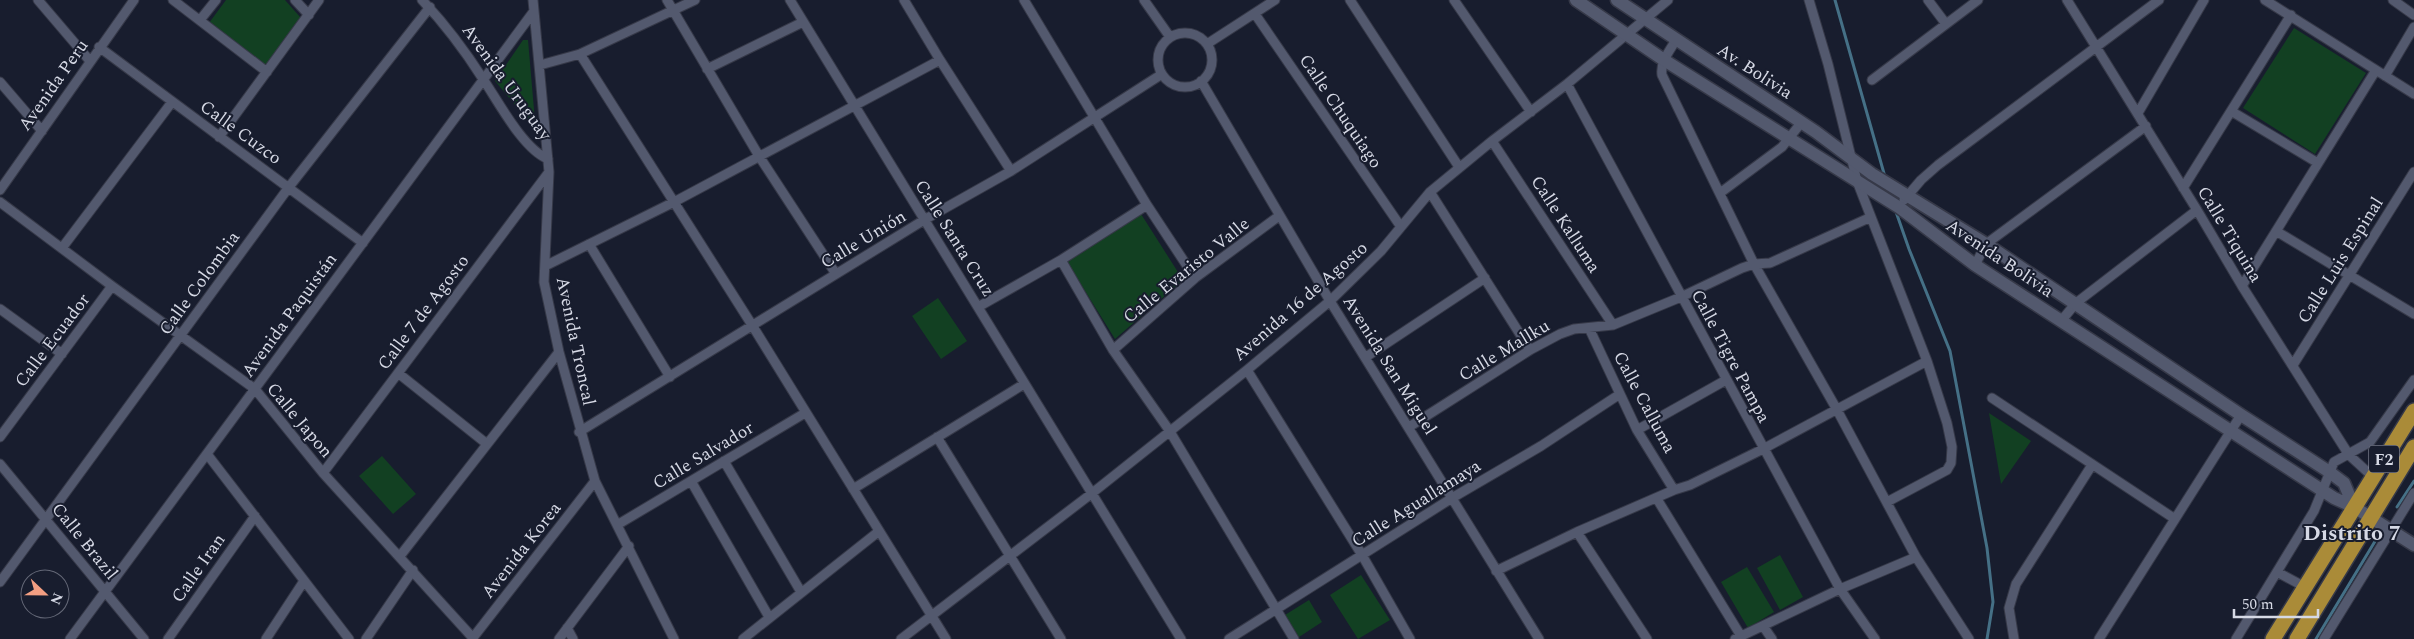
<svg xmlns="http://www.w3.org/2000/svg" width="2414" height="639" font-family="Spectral,serif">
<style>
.park{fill:#124022}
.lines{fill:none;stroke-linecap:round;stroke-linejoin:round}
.stream{stroke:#457086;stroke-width:3}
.street-casing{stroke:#363948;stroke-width:11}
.secondary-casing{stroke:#363948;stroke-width:15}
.highway-casing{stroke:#363948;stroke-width:18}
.street{stroke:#53596e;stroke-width:9}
.secondary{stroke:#53596e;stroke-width:12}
.highway{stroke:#aa8b38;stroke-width:15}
.labels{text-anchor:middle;stroke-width:4;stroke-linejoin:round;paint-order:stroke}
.shield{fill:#181d2e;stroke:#9da1ae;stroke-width:1}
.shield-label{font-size:16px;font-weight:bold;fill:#d6d9e5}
.street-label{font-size:18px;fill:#d6d9e5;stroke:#181d2e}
.district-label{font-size:22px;font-weight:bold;fill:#d6d9e5;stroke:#181d2e}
</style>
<rect width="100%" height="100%" fill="#181d2e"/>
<path class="park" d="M 226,0 L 285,0 L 301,18 L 267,66 L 209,23 Z
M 2294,28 L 2366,73 L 2315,154 L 2243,108 Z
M 523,40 L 528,40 L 535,121 L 531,124 L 495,81 Z
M 1141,214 L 1183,280 L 1115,339 L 1067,262 Z
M 938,298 L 967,341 L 941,359 L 912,316 Z
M 1989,413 L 2031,441 L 2001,484 Z
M 382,456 L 416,494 L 393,514 L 359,476 Z
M 1780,555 L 1803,597 L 1780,610 L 1757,568 Z
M 1747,567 L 1774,612 L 1748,628 L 1721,582 Z
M 1361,575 L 1390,620 L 1358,639 L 1330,595 Z
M 1309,600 L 1322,622 L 1299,637 L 1285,615 Z"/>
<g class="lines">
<path class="stream" d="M 1835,0 L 1885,177
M 1895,209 L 1909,249 L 1950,351 L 1987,548 L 1993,602 L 1987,639
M 2397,507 L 2414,481
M 2316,639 L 2377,538"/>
<defs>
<path id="street" d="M 38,0 L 90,61
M 173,0 L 267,72
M 295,0 L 309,15
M 422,0 C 445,24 465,51 483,79 C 498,101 523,149 548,159
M 533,0 L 549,172 L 544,282 L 559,352 L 595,481 L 674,639
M 667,0 L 759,156 L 836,274
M 790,0 L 1181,639
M 904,0 L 940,60 L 1011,171
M 1024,0 L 1147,205 L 1195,278
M 1144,0 L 1170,37
M 1350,0 L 1459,167
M 1454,0 L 1531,112
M 1809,0 L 1828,64 L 1857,181 L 1927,361 L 1947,423 L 1952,447 L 1951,463 L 1947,470 L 1887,502
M 1928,0 L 1946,24
M 2067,0 L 2197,210 L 2242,286 L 2349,455 L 2373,477
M 2265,0 L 2414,94
M 2393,0 L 2414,15
M 1255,14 L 1401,227
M 200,20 L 216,0
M1158 60a27 27 0 1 1 54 0a27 27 0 1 1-54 0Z
M 1676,40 C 1670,50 1660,62 1662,75 L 1754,264 L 1836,408 L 1916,557 L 1840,589 L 1735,639
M 1207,44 L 1275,0
M 99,47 L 363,243
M 580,54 L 752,325 L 946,639
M 540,65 L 580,54 L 695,0
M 707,69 L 803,22
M 2385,76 L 2414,27
M 1872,80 L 1978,0
M 1201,81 L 1330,301 L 1539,639
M 0,82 L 42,131
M 1567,84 L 1840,589 L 1875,639
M 2231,111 L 2318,163
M 2138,113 L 2204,0
M 219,137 L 319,0
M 1492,141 L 1613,325
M 2183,188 L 2291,15
M 0,190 L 134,0
M 1430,192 L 1530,350
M 1720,193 L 1782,147 L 1801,123
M 1904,200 L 1921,180 L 1938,165 L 2159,0
M 0,202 L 112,286 L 255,389 L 323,473 L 473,638
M 2276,231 L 2414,314
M 589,244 L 670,377
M 62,248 L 172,102
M 1061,260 L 1113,350 L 1169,430 L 1294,639
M 1975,265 L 1986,244 L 2146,126
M 545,266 L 674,202 L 940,60
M 2242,286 L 2376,70
M 978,307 L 1061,260 L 1147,205
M 0,309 L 62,354
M 2061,321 L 2076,303 L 2197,210
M 1589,328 L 1637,430 L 1674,490
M 1113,350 L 1195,278 L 1279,216
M 1366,357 L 1485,278
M 2293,365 L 2414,172
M 1247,370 L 1362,555 L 1410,639
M 398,373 L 487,444
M 1992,398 L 2175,519 L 2099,639
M 1409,427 L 1530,350 L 1560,334 L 1574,329 L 1613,325 L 1681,297 L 1742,268 L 1754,264 L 1770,263 L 1871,217
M 1637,430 L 1726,380
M 579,432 L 924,220 L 1011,171 L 1162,74
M 0,437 L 112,286
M 937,437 L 1061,639
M 207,454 L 349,639
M 724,461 L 801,592
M 0,464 L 144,639
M 323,473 L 549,172
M 691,481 L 769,617
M 853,489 L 1024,384
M 1657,499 L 1741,636
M 2175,519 L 2241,415
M 617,525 L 805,413
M 1577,532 L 1647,639
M 400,556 L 559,352
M 1916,557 L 1969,639
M 1496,571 L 1577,532 L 1674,490 L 1690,485 L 1763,449 L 1927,361
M 2277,572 L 2305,587
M 0,582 L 289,187 L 430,7
M 1763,626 L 1772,639
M 567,628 L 573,639
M 70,639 L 534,11
M 168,639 L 255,516
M 266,639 L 304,581
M 366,639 L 413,570
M 472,639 L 595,481
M 559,639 L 629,546
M 743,639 L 878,532
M 901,639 L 1091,494 L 1247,370 L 1330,301 L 1381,251 L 1430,192 L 1492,141 L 1567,84 L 1668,0
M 1229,639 L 1452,498 L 1541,446 L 1620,394
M 2014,639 L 2009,608 L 2016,584 L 2092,465
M 2236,639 L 2314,511 L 2334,462 L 2370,442 L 2414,380
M 2324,639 L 2414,493"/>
<path id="secondary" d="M 1576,0 L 1664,60 L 1900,208 L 1975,265 L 2334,498 L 2354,507 L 2414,545
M 1617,0 L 1816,132 L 1872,174 L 1986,244 L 2241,415 L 2328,471 L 2344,483 L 2354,507"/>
<path id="highway" d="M 2273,639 L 2414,411
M 2297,639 L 2414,447"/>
</defs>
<use href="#street" class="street-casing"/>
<use href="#secondary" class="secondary-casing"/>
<use href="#highway" class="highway-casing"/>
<use href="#street" class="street"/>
<use href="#secondary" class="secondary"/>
<use href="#highway" class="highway"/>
</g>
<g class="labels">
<rect class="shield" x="2369" y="445.5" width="30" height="27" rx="4"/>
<g class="shield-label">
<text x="2384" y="465">F2</text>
</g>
<g class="street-label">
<text transform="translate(1755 71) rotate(33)" y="6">Av. Bolivia</text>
<text transform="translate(507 82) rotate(54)" y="6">Avenida Uruguay</text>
<text transform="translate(53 85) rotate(-55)" y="6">Avenida Peru</text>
<text transform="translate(1341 111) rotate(56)" y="6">Calle Chuquiago</text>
<text transform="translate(241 132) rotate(36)" y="6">Calle Cuzco</text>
<text transform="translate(1566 224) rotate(57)" y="6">Calle Kalluma</text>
<text transform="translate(2230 234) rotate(59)" y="6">Calle Tiquina</text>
<text transform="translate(955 238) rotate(58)" y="6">Calle Santa Cruz</text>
<text transform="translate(863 239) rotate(-31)" y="6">Calle Unión</text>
<text transform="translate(2000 258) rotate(34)" y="6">Avenida Bolivia</text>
<text transform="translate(2340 260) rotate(-58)" y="6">Calle Luis Espinal</text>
<text transform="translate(1186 270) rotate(-39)" y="6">Calle Evaristo Valle</text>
<text transform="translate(199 283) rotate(-54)" y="6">Calle Colombia</text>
<text transform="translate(1300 301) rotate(-41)" y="6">Avenida 16 de Agosto</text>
<text transform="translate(423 312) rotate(-53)" y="6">Calle 7 de Agosto</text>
<text transform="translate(289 315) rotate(-54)" y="6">Avenida Paquistán</text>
<text transform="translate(52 340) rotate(-53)" y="6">Calle Ecuador</text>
<text transform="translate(576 341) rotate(78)" y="6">Avenida Troncal</text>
<text transform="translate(1504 350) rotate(-31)" y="6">Calle Mallku</text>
<text transform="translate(1731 356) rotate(62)" y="6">Calle Tigre Pampa</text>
<text transform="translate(1390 365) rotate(58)" y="6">Avenida San Miguel</text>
<text transform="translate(1645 402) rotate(62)" y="6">Calle Calluma</text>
<text transform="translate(300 420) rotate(50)" y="6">Calle Japon</text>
<text transform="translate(703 455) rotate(-31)" y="6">Calle Salvador</text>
<text transform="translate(1416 503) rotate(-32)" y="6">Calle Aguallamaya</text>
<text transform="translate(85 541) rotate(51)" y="6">Calle Brazil</text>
<text transform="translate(521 550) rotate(-52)" y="6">Avenida Korea</text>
<text transform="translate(198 568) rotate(-55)" y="6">Calle Iran</text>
</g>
<g class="district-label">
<text x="2352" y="540">Distrito 7</text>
</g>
</g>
<g transform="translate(45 594) rotate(112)"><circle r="24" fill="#181d2e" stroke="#646877"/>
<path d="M0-4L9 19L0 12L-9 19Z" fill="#f39f82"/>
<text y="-8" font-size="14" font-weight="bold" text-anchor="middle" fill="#d6d9e5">N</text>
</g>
<path d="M2234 609v8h84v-8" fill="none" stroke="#d6d9e5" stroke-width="2.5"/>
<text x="2242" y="609" font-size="15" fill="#d6d9e5" stroke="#181d2e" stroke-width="4" paint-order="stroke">50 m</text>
</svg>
